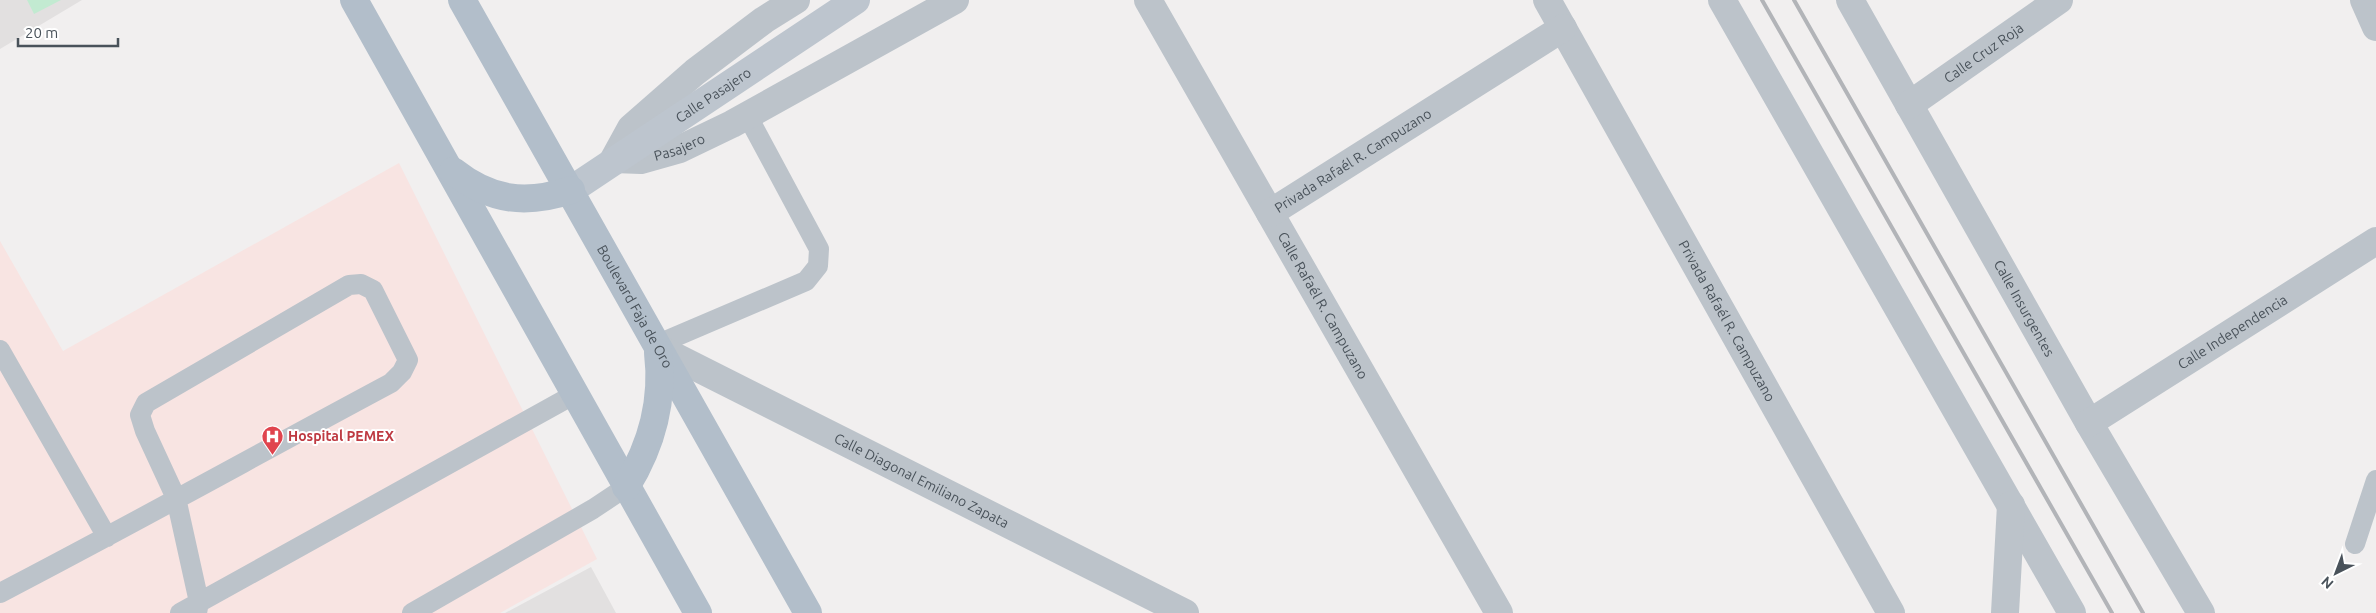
<svg xmlns="http://www.w3.org/2000/svg" width="2376" height="613" font-family="Ubuntu,sans-serif">
<style>
.education{fill:#e2e0e0}
.medical{fill:#f8e4e2}
.green{fill:#c2ead1}
.lines{fill:none;stroke-linecap:round;stroke-linejoin:round}
.lane{stroke:#bcc3ca;stroke-width:20}
.street{stroke:#bcc3ca;stroke-width:28}
.secondary{stroke:#bdc5ce;stroke-width:28}
.primary{stroke:#b2beca;stroke-width:28}
.rail{stroke:#b2b4b8;stroke-width:4}
.labels{text-anchor:middle;stroke-width:4;stroke-linejoin:round;paint-order:stroke}
.street-label{font-size:14px;fill:#49525a;stroke:#fff}
.health-label{font-size:14px;font-weight:bold;fill:#be3a42;stroke:#fff;text-anchor:start}
</style>
<rect width="100%" height="100%" fill="#f1efef"/>
<path class="education" d="M 0,0 L 82,0 L 0,49 Z
M 591,567 L 616,613 L 505,613 Z"/>
<path class="medical" d="M 399,163 L 597,559 L 500,613 L 0,613 L 0,241 L 63,351 Z"/>
<path class="green" d="M 27,0 L 61,0 L 34,14 Z"/>
<g class="lines">
<path class="lane" d="M 656,345 L 806,281 L 818,266 L 819,249 L 747,115
M 0,350 L 107,537
M 2355,544 L 2376,480
M 0,593 C 131,525 260,453 391,383 L 402,372 L 408,360 L 373,290 L 361,284 L 349,285 L 146,403 L 140,415 L 145,431 L 176,498 L 199,602 L 197,613
M 180,613 L 575,394
M 412,613 L 593,509 L 626,487"/>
<g class="street">
<path id="s1" d="M 796,0 L 764,20 L 695,72 L 631,128 L 614,159 L 641,160 L 680,149 L 732,124 L 955,0"/>
<path id="s2" d="M 1148,0 L 1499,613"/>
<path id="s3" d="M 1547,0 L 1891,613"/>
<path d="M 1722,0 L 2072,613"/>
<path id="s4" d="M 1850,0 L 2089,423 L 2201,613"/>
<path d="M 2364,0 L 2376,27"/>
<path id="s5" d="M 1909,105 L 2059,0"/>
<path id="s6" d="M 1270,213 L 1563,28"/>
<path id="s7" d="M 658,348 L 1185,613"/>
<path id="s8" d="M 2089,423 L 2376,241"/>
<path d="M 2005,613 L 2011,505"/>
</g>
<path class="secondary" id="s9" d="M 571,190 L 856,0"/>
<g class="primary">
<path d="M 354,0 L 698,613"/>
<path id="s10" d="M 462,0 L 808,613"/>
<path d="M 453,171 C 491,201 526,205 571,190"/>
<path d="M 626,487 C 652,445 664,402 658,353"/>
</g>
<path class="rail" d="M 1762,0 L 2112,613
M 1794,0 L 2143,613"/>
</g>
<defs>
<symbol id="hospital-pin" viewBox="-11 -11 22 30"><path d="M0 17L-7.5 6A9.5 9.5 0 1 1 7.5 6Z" fill="#e0444e" stroke="#fff"/><path d="M-5-5h3v3.5h4V-5h3V5h-3V1.5h-4V5h-3Z" fill="#fff"/></symbol>
</defs>
<g fill-rule="evenodd">
<use href="#hospital-pin" x="260" y="424" width="25" height="34"/>
</g>
<g class="labels">
<g class="street-label">
<text dy="5" stroke="none"><textPath href="#s5" startOffset="91">Calle Cruz Roja</textPath></text>
<text dy="5" stroke="none"><textPath href="#s9" startOffset="171">Calle Pasajero</textPath></text>
<text dy="5" stroke="none"><textPath href="#s1" startOffset="312">Pasajero</textPath></text>
<text dy="5" stroke="none"><textPath href="#s6" startOffset="98">Privada Rafaél R. Campuzano</textPath></text>
<text dy="5" stroke="none"><textPath href="#s10" startOffset="352">Boulevard Faja de Oro</textPath></text>
<text dy="5" stroke="none"><textPath href="#s2" startOffset="352">Calle Rafaél R. Campuzano</textPath></text>
<text dy="5" stroke="none"><textPath href="#s4" startOffset="354">Calle Insurgentes</textPath></text>
<text dy="5" stroke="none"><textPath href="#s3" startOffset="368">Privada Rafaél R. Campuzano</textPath></text>
<text dy="5" stroke="none"><textPath href="#s8" startOffset="170">Calle Independencia</textPath></text>
<text dy="5" stroke="none"><textPath href="#s7" startOffset="295">Calle Diagonal Emiliano Zapata</textPath></text>
</g>
<g class="health-label">
<text x="288" y="441">Hospital PEMEX</text>
</g>
</g>
<g transform="translate(2336 573) rotate(222)" stroke="#ffffff" stroke-width="4" paint-order="stroke">
<path d="M0-4L9 19L0 12L-9 19Z" fill="#49525a"/>
<text y="-8" font-size="14" font-weight="bold" text-anchor="middle" fill="#49525a">N</text>
</g>
<path d="M18 38v8h100v-8" fill="none" stroke="#49525a" stroke-width="2.5"/>
<text x="25" y="38" font-size="15" fill="#49525a" stroke="#ffffff" stroke-width="4" paint-order="stroke">20 m</text>
</svg>
